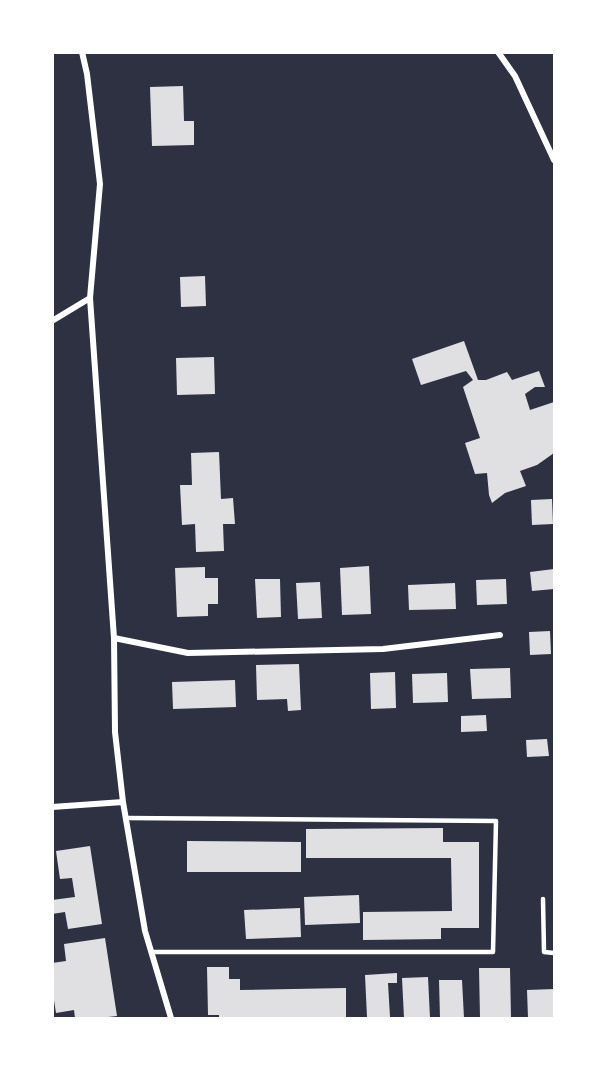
<svg xmlns="http://www.w3.org/2000/svg" width="607" height="1071" font-family="'Noto Serif',serif">
<style>
.building{fill:#e0e0e3}
.lines{fill:none;stroke-linecap:round;stroke-linejoin:round}
.service{stroke:#fff;stroke-width:4.5}
.minor{stroke:#fff;stroke-width:6}
</style>
<rect width="100%" height="100%" fill="#2d3142"/>
<path class="building" d="M 183,86 L 184,121 L 194,121 L 194,145 L 152,146 L 150,87 Z
M 205,276 L 206,306 L 181,307 L 180,277 Z
M 464,341 L 478,380 L 486,380 L 507,372 L 512,380 L 539,371 L 545,387 L 535,387 L 525,394 L 530,410 L 554,402 L 554,453 L 537,465 L 520,471 L 526,486 L 505,493 L 492,503 L 489,495 L 487,473 L 475,474 L 465,443 L 480,438 L 463,387 L 473,380 L 466,371 L 421,385 L 412,359 Z
M 214,357 L 215,394 L 177,395 L 176,358 Z
M 219,452 L 221,499 L 233,498 L 235,524 L 223,524 L 224,551 L 196,552 L 195,524 L 182,525 L 180,485 L 192,485 L 191,453 Z
M 552,499 L 553,524 L 532,525 L 531,500 Z
M 369,566 L 371,614 L 342,615 L 340,568 Z
M 205,567 L 205,578 L 218,578 L 218,604 L 208,604 L 208,616 L 177,617 L 175,568 Z
M 554,569 L 554,589 L 532,591 L 530,572 Z
M 255,579 L 280,579 L 281,617 L 257,618 Z
M 506,579 L 507,604 L 477,605 L 476,580 Z
M 320,582 L 322,618 L 298,619 L 296,583 Z
M 455,583 L 456,609 L 409,610 L 408,585 Z
M 550,631 L 551,654 L 530,655 L 529,632 Z
M 299,664 L 301,710 L 288,711 L 287,699 L 257,700 L 256,665 Z
M 510,668 L 511,698 L 472,699 L 470,669 Z
M 395,672 L 396,708 L 371,709 L 370,673 Z
M 447,673 L 448,702 L 413,703 L 412,674 Z
M 235,680 L 236,707 L 173,709 L 172,682 Z
M 486,715 L 487,731 L 461,732 L 461,716 Z
M 547,739 L 549,756 L 527,757 L 526,740 Z
M 443,828 L 443,842 L 479,842 L 479,928 L 441,928 L 441,939 L 363,940 L 363,912 L 452,911 L 451,858 L 306,858 L 306,829 Z
M 187,841 L 301,842 L 301,872 L 187,872 Z
M 90,846 L 102,924 L 68,929 L 65,912 L 52,914 L 52,900 L 75,897 L 72,878 L 60,879 L 56,851 Z
M 359,895 L 360,923 L 305,925 L 304,897 Z
M 300,908 L 301,937 L 246,939 L 244,910 Z
M 105,938 L 117,1016 L 99,1018 L 75,1018 L 74,1010 L 56,1013 L 52,988 L 52,963 L 66,961 L 64,944 Z
M 207,967 L 229,967 L 229,979 L 240,979 L 240,990 L 346,988 L 346,1018 L 219,1018 L 219,1015 L 208,1015 Z
M 479,968 L 510,968 L 511,1018 L 480,1018 Z
M 397,973 L 397,983 L 388,983 L 390,1017 L 367,1017 L 365,975 Z
M 428,977 L 430,1018 L 404,1018 L 402,978 Z
M 439,980 L 462,980 L 464,1018 L 440,1018 Z
M 554,989 L 554,1018 L 528,1018 L 527,990 Z"/>
<g class="lines">
<path class="service" d="M 126,818 L 496,821 L 493,952 L 151,952
M 543,899 L 544,952 L 554,953"/>
<path class="minor" d="M 82,52 L 87,74 L 100,184 L 90,298 L 114,638 L 115,732 L 123,802 L 145,931 L 171,1018
M 498,52 L 515,76 L 554,160
M 52,321 L 90,298
M 114,638 L 188,653 L 383,649 L 500,635
M 52,807 L 123,802"/>
</g>
<rect width="607" height="1071" fill="none" stroke="#ffffff" stroke-width="108"/>
</svg>
